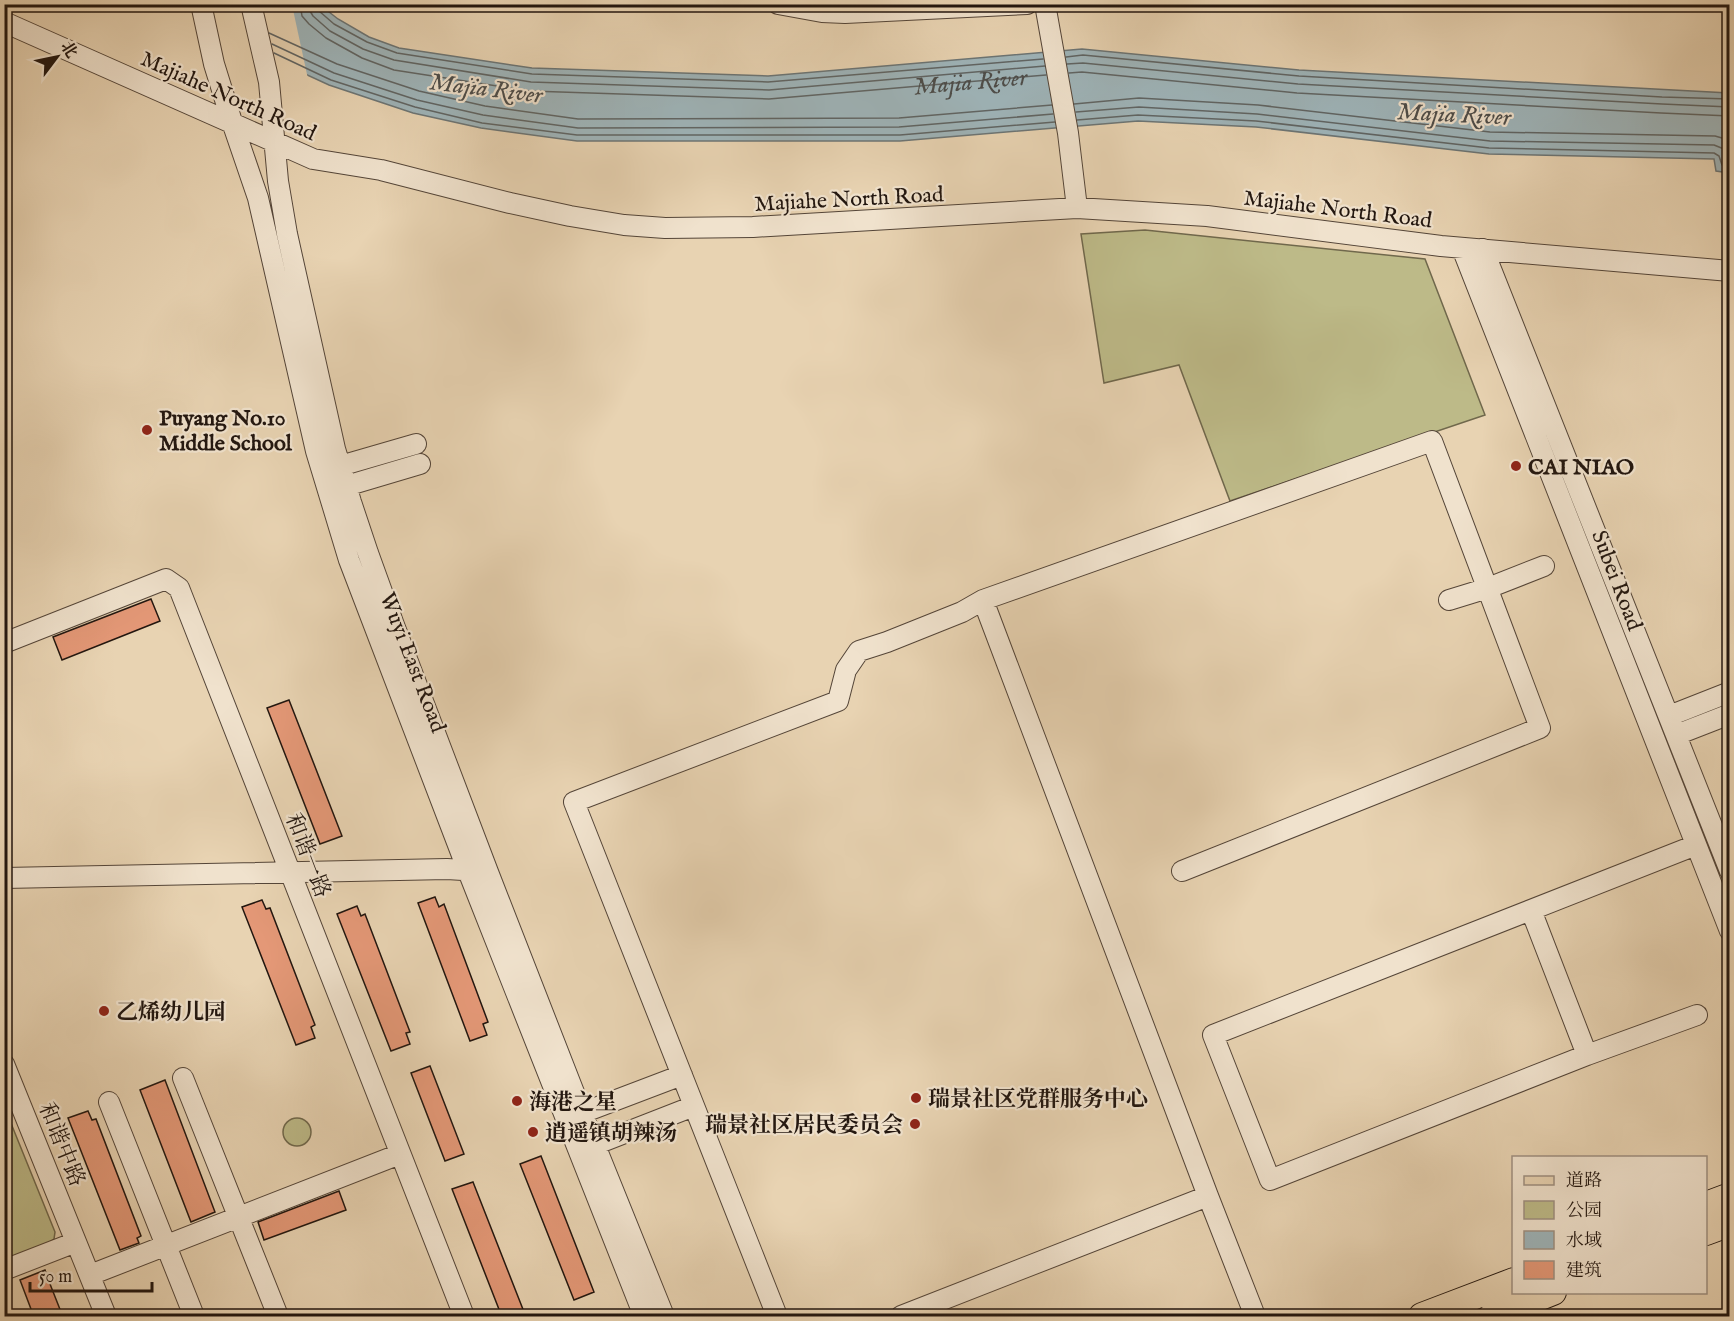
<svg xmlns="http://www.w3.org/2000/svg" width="1734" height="1321" font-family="'IM FELL English','Noto Serif SC',serif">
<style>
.green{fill:#bdba88;stroke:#70684c;stroke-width:1.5}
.water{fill:#9eb4b9;stroke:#6c7575;stroke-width:1.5}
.pier{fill:#e8d3b2}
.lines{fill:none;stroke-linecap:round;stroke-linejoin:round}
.shore{stroke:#606564;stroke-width:1.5}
.building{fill:#e49877;stroke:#22160f;stroke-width:1.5}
.minor-casing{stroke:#544538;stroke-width:22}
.major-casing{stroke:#22160f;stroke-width:28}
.minor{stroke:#f0e2cd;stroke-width:20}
.major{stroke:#e8d3b2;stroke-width:26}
.poi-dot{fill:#8f2418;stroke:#f0e2cd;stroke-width:2}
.labels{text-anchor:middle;stroke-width:4.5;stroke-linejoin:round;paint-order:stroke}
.street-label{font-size:22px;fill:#22160f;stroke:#f0e2cd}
.poi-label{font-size:22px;font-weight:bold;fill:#22160f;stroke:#f0e2cd;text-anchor:start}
.water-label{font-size:24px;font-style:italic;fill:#4d4d4a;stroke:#f0e2cd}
</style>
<rect width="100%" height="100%" fill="#e8d3b2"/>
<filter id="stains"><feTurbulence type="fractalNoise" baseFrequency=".00333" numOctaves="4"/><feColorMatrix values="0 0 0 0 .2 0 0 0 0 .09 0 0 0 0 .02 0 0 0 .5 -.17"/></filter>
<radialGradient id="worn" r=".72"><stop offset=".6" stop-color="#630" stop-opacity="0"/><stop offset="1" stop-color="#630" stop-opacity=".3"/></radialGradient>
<path class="green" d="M 1145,230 L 1425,259 L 1485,415 L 1230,501 L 1179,365 L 1104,383 L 1081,234 Z
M 4,1106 L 55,1232 L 54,1239 L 48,1243 L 4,1261 Z
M283 1132a14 14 0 1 1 28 0a14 14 0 1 1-28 0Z"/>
<path class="water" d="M 155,5 L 320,5 L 338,19 L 369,37 L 399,48 L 532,68 L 768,76 L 1082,49 L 1299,70 L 1729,93 L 1729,173 L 1716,171 L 1714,159 L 1489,154 L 1256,127 L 1138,121 L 900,141 L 577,141 L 481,128 L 413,113 L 329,85 Z"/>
<path class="pier" d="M 167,5 L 292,5 L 308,79 L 169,14 Z"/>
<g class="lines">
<g class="shore">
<path id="s1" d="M 300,4 L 302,16 L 309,24 L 326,38 L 362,58 L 394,70 L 530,91 L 769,99 L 1046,75"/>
<path d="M 309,4 L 310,11 L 313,16 L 330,31 L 363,49 L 394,60 L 531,82 L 769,90 L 1045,66"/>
<path d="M 317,4 L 319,11 L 334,24 L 367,42 L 397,53 L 532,74 L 768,82 L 1043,59"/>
<path d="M 269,33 L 337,64 L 419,91 L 485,106 L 578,119 L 899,118 L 1052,105"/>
<path d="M 272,44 L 334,73 L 417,100 L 483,115 L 578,128 L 899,127 L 1053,114"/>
<path d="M 274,53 L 331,80 L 415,107 L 482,123 L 577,135 L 900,135 L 1055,122"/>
<path d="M 1066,57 L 1083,55 L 1299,76 L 1662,97 L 1730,99"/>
<path d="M 1067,64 L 1083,63 L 1298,84 L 1662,104 L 1730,107"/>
<path d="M 1069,73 L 1082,72 L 1297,93 L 1661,113 L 1730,116"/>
<path d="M 1074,104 L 1139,98 L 1258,105 L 1490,132 L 1715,136 L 1722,138 L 1730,142"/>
<path d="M 1076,112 L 1139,107 L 1257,114 L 1490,141 L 1714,145 L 1724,149 L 1730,159"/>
<path d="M 1077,120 L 1138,115 L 1256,121 L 1489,148 L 1714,153 L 1719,156 L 1722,165 L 1730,167"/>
</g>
</g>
<path class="building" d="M 151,599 L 160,621 L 62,660 L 53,637 Z
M 289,700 L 342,836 L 320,844 L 267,708 Z
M 435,897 L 439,907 L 444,904 L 488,1022 L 483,1024 L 487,1035 L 470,1041 L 418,903 Z
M 262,900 L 266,909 L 270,908 L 315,1025 L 311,1027 L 315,1038 L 296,1045 L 242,907 Z
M 357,906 L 361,916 L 365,914 L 410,1032 L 406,1033 L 410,1044 L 391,1051 L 337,914 Z
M 430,1066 L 464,1154 L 445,1161 L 411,1073 Z
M 165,1080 L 215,1212 L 191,1222 L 140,1090 Z
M 88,1111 L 92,1120 L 96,1119 L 141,1236 L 137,1238 L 139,1243 L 120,1250 L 68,1118 Z
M 541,1156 L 594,1292 L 574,1300 L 520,1164 Z
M 473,1182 L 526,1317 L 502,1317 L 452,1189 Z
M 339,1191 L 346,1210 L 264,1240 L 258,1222 Z
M 45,1270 L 50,1284 L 63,1317 L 34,1317 L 20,1280 Z"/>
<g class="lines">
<defs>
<path id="minor" d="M 201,4 L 214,64 L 232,122 L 258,198 L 316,451 L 349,560 L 468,871 L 644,1316
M 251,4 L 269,82 L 278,181 L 287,234 L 335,449 L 351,502 L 368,553 L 394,625 L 488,872 L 582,1113 L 664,1316
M 778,4 L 822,12 L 845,13 L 1027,4
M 1045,4 L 1068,133 L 1077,208
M 4,22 L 313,159 L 381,170 L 510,203 L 570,216 L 624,225 L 665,228 L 753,227 L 1077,208 L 1207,216 L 1441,246 L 1730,271
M 1462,248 L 1730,931
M 1483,249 L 1730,871
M 340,466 L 416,444
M 346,486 L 420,464
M 983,600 L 1208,1196 L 1255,1316
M 1449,600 L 1488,588 L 1544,566
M 4,643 L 166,579 L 179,588 L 464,1316
M 1669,716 L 1730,692
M 1676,735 L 1730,714
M 1696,845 L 1213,1035 L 1270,1180 L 1587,1055 L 1697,1015
M 4,878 L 447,869 L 479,871
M 1531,910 L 1587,1055
M 4,1064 L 106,1316
M 183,1078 L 278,1316
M 109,1102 L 194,1316
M 582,1113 L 682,1075
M 594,1145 L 694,1106
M 4,1270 L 76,1242
M 90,1275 L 400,1154
M 777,1316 L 574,802 L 838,701 L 846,670 L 859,651 L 887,642 L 962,612 L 983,600 L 1432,441 L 1540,728 L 1182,871
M 901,1316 L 1208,1196"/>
<path id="major" d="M 1706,1205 L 1730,1196
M 1706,1232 L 1730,1223
M 1422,1316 L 1514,1281
M 1492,1316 L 1553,1292"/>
</defs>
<use href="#minor" class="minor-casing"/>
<use href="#major" class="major-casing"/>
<use href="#minor" class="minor"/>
<use href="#major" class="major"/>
</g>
<g class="poi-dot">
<circle cx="147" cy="430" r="6"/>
<circle cx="1516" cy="466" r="6"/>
<circle cx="104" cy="1011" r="6"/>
<circle cx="916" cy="1098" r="6"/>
<circle cx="517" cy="1101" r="6"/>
<circle cx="915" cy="1124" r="6"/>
<circle cx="533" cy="1132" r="6"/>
</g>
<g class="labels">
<g class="street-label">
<text transform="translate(229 95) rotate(24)" y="8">Majiahe North Road</text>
<text transform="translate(849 198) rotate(-3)" y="8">Majiahe North Road</text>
<text transform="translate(1338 208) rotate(7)" y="8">Majiahe North Road</text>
<text transform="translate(1618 580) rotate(69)" y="8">Subei Road</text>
<text transform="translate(414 662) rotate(69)" y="8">Wuyi East Road</text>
<text transform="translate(309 855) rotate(69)" y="8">和谐一路</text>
<text transform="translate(63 1144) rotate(68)" y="8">和谐中路</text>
</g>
<g class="poi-label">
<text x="159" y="425">Puyang No.10<tspan x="159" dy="25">Middle School</tspan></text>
<text x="1528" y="474">CAI NIAO</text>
<text x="116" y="1019">乙烯幼儿园</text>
<text x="928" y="1106">瑞景社区党群服务中心</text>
<text x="529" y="1109">海港之星</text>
<text x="903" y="1132" text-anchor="end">瑞景社区居民委员会</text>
<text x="545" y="1140">逍遥镇胡辣汤</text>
</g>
<g class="water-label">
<text dy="8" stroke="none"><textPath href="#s1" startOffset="699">Majia River</textPath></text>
<text transform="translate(486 88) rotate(7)" y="8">Majia River</text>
<text transform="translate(1454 114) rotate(3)" y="8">Majia River</text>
</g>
</g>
<rect width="1734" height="1321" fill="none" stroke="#e8d3b2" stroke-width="24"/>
<rect x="6" y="6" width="1722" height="1309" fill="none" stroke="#22160f" stroke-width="3"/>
<rect x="12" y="12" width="1710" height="1297" fill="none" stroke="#22160f" stroke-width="1.5"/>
<rect x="1512" y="1156" width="195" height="138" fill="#f0e2cd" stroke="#9e9081" stroke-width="1.5"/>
<rect x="1524" y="1176" width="30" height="9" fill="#e8d3b2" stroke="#9e9081" stroke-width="1.5"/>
<text x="1566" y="1186" font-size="18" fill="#22160f">道路</text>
<rect x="1524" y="1201" width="30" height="18" fill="#bdba88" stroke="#9e9081" stroke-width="1.5"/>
<text x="1566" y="1216" font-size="18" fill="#22160f">公园</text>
<rect x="1524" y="1231" width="30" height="18" fill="#9eb4b9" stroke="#9e9081" stroke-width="1.5"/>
<text x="1566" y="1246" font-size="18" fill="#22160f">水域</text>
<rect x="1524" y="1261" width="30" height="18" fill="#e49877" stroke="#9e9081" stroke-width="1.5"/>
<text x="1566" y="1276" font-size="18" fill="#22160f">建筑</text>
<g transform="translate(57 57) rotate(58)" stroke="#f0e2cd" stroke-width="4.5" paint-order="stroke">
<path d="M0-4.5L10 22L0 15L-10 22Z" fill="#22160f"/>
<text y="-9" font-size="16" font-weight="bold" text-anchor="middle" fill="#22160f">北</text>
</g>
<path d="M30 1282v9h122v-9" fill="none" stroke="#22160f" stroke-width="3"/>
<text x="39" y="1282" font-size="18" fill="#22160f" stroke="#f0e2cd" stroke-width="4.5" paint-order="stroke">50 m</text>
<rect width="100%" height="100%" filter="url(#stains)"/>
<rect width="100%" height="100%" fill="url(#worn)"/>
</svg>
